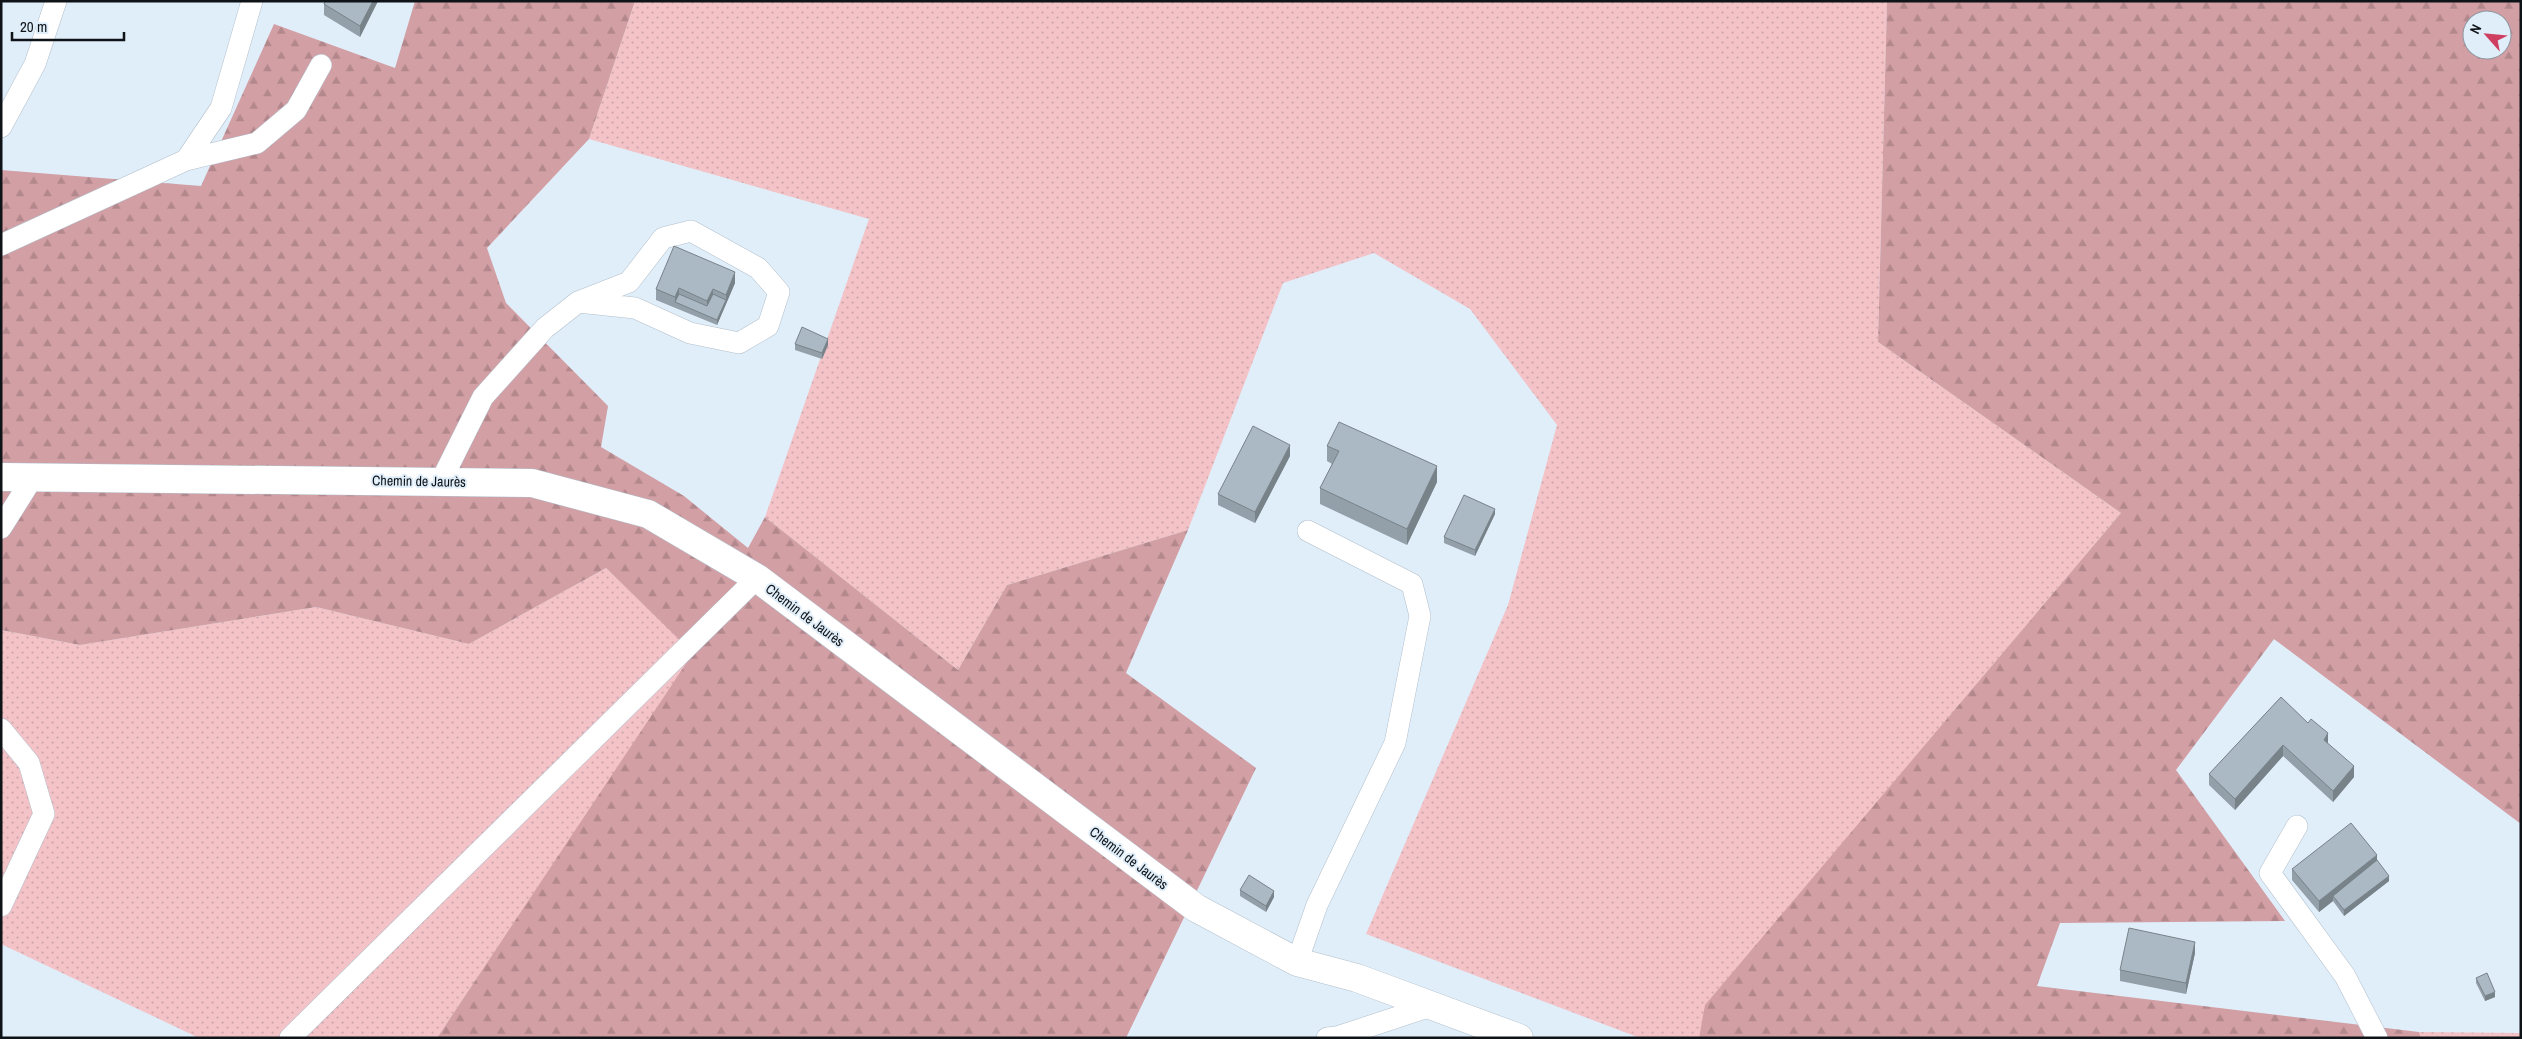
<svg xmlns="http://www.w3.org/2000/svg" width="2522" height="1039" font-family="'Archivo Narrow',sans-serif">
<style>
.grass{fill:url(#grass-dots)}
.forest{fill:url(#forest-firs);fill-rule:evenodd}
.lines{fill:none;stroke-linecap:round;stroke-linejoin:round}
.lane-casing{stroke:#b2bfcb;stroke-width:22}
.street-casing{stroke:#b2bfcb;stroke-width:29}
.lane{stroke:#fff;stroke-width:21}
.street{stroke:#fff;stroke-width:28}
.wall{fill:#939fa9}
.shaded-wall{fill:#788289}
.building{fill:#abb9c4;stroke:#788289}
.labels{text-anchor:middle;stroke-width:4;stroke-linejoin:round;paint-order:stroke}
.street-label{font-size:14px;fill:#0e1317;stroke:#e0eefa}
</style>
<defs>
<pattern id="grass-dots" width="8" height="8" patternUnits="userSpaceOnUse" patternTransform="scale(1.25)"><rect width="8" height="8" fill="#f3c3c8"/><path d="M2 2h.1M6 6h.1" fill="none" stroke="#cfa7ab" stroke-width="1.8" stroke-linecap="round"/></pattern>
<pattern id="forest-firs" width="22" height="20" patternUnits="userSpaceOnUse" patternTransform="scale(1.25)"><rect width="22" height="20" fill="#d29fa5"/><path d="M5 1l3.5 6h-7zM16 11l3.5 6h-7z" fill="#b3888d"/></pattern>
</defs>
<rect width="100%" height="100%" fill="#e0eefa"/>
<path class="grass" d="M 635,1 L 1887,1 L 1878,342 L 2121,513 L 1706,1005 L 1699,1038 L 1640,1038 L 1366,934 L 1508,605 L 1557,425 L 1470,309 L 1374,253 L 1283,283 L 1188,530 L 1007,585 L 958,670 L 765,517 L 869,219 L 589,139 Z
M 606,568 L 694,653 L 437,1038 L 199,1038 L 1,944 L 1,630 L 80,645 L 316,607 L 469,644 Z
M 2419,1032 L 2521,1033 L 2521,1038 L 2421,1038 Z"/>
<path class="forest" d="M 415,1 L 635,1 L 589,139 L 487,248 L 506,303 L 608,406 L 601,447 L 684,496 L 748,548 L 765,517 L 958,670 L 1007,585 L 1188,530 L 1126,673 L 1256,768 L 1126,1038 L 437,1038 L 693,653 L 606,568 L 469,644 L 316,607 L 80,645 L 1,630 L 1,170 L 201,186 L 274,24 L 395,68 Z
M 1887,1 L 2521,1 L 2521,824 L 2274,639 L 2176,770 L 2285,921 L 2060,923 L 2037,986 L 2419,1032 L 2421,1038 L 1699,1038 L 1705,1005 L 2121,513 L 1878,342 ZM 2472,20 L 2502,20 L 2502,50 L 2472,50 Z"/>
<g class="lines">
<defs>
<path id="lane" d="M 1,127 L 35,64 L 56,1
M 186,160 L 221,108 L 252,1
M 1,245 L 186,160 L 257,143 L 296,110 L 321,65
M 441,481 L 483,397 L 545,328 L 578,302 L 635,308 L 690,333 L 739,343 L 768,326 L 779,292 L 758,268 L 691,231 L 663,238 L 629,282 L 578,302
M 1,528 L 33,477
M 1,729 L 29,763 L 44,814 L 1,906
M 2297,826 L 2270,873 L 2345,976 L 2377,1038
M 1297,962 L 1317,905 L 1395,743 L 1420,616 L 1412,584 L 1308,531
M 290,1038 L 757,578
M 1327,1038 L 1337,1037 L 1434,1005"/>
<path id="street" d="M 1,477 L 532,483 L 648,514 L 757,578 L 1196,908 L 1297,962 L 1357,978 L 1519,1038"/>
</defs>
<use href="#lane" class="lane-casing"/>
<use href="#street" class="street-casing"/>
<use href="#lane" class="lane"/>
<use href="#street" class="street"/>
</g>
<path class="wall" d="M 325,1 L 378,1 L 360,37 L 324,15 L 324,4 Z
M 735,283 L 717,325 L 656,300 L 656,289 Z
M 795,344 L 828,345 L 822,359 L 795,350 Z
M 1327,446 L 1437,482 L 1407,545 L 1320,504 L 1320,488 L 1332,464 L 1327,461 Z
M 1290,456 L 1255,523 L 1218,505 L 1218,494 Z
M 1495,514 L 1475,556 L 1444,543 L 1444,537 Z
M 2281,697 L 2328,744 L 2354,777 L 2333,802 L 2283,756 L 2235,810 L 2209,785 L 2209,774 Z
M 2377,860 L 2389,881 L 2344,916 L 2333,901 L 2319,912 L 2292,880 L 2292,869 Z
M 1240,890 L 1274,897 L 1266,912 L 1240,896 Z
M 2195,953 L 2186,994 L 2120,981 L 2120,970 Z
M 2476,978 L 2495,997 L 2485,1001 L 2476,983 Z"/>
<path class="shaded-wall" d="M 373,1 L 378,1 L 360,37 L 360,26 Z
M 735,272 L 735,283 L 717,325 L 717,320 L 726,300 L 726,295 Z
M 679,288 L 679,299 L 675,302 L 675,297 Z
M 713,289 L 713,300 L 707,312 L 707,301 Z
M 828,339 L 828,345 L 822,359 L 822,353 Z
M 1290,445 L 1290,456 L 1255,523 L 1255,512 Z
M 1437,466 L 1437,482 L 1407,545 L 1407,529 Z
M 1495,509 L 1495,514 L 1475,556 L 1475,550 Z
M 2328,733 L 2328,744 L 2324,740 Z
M 2283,745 L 2283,756 L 2235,810 L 2235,799 Z
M 2354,766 L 2354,777 L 2333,802 L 2333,791 Z
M 2377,855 L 2377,866 L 2333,896 L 2333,901 L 2319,912 L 2319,901 Z
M 2389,876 L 2389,881 L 2344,916 L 2344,910 Z
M 1274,891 L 1274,897 L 1266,912 L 1266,906 Z
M 2195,942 L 2195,953 L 2186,994 L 2186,983 Z
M 2495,992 L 2495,997 L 2485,1001 L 2485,996 Z"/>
<path class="building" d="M 325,1 L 373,1 L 360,26 L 324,4 Z
M 674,246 L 735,272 L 726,295 L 713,289 L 707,301 L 679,288 L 675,297 L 656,289 Z
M 679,294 L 707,306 L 713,294 L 726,300 L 717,320 L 675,302 Z
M 802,327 L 828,339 L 822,353 L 795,344 Z
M 1339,422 L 1437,466 L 1407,529 L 1320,488 L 1339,451 L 1327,446 Z
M 1253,426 L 1290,445 L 1255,512 L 1218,494 Z
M 1464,495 L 1495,509 L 1475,550 L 1444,537 Z
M 2281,697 L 2308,723 L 2311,719 L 2328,733 L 2324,740 L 2354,766 L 2333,791 L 2283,745 L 2235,799 L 2209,774 Z
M 2351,823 L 2377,855 L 2319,901 L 2292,869 Z
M 2377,860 L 2389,876 L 2344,910 L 2333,896 Z
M 1249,875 L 1274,891 L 1266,906 L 1240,890 Z
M 2129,928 L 2195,942 L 2186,983 L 2120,970 Z
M 2487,973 L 2495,992 L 2485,996 L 2476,978 Z"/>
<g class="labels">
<g class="street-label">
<text transform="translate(419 481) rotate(1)" y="5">Chemin de Jaurès</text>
<text transform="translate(805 615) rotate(37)" y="5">Chemin de Jaurès</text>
<text transform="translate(1129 858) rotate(37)" y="5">Chemin de Jaurès</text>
</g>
</g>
<rect width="2522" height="1039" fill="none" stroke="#0e1317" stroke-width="5"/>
<g transform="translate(2487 35) rotate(297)"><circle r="24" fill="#e0eefa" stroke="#8c969f"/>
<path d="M0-4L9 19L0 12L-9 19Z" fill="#cf3f61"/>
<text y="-8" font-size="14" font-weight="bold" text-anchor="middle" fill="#0e1317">N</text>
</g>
<path d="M12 32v8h112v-8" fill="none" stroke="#0e1317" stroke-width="2.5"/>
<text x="20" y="32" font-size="15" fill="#0e1317" stroke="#e0eefa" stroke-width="4" paint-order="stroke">20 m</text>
</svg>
